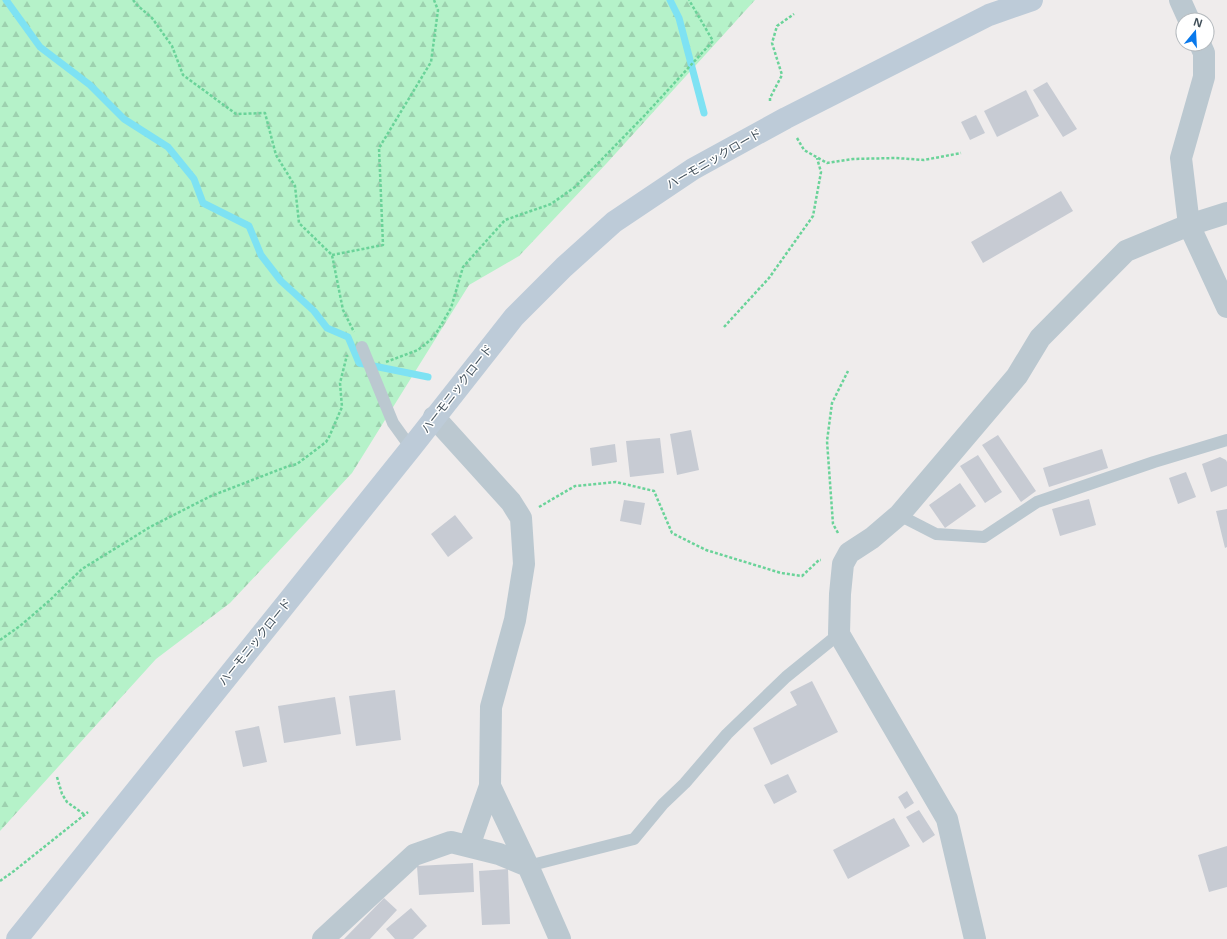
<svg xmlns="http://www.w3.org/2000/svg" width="1227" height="939" font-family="'Noto Sans','Noto Sans JP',sans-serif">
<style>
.forest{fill:url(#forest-firs)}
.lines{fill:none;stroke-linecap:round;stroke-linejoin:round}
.stream{stroke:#7ee2f3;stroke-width:7}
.building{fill:#c7cbd3}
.path{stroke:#6ad399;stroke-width:2.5;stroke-dasharray:3 2;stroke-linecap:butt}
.lane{stroke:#bbc8d0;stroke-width:12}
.street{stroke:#bbc8d0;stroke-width:22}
.secondary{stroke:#bdcbd8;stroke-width:22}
.labels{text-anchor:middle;stroke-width:3;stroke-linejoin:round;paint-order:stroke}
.street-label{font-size:12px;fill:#43515b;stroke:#fff}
</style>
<defs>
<pattern id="forest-firs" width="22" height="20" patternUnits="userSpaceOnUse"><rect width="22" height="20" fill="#b5f2c9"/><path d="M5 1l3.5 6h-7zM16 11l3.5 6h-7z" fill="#9dd1af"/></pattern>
</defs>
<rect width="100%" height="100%" fill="#efecec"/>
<path class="forest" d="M 0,0 L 755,0 L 606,164 L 519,256 L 469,285 L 352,473 L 230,603 L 156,659 L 0,831 Z"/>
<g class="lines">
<path class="stream" d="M 6,0 L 40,47 L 90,85 L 124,119 L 168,147 L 194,179 L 203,203 L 249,226 L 261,255 L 281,281 L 314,311 L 327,328 L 348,337 L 359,363 L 428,377
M 670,0 L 679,18 L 704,113"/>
</g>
<path class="building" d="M 1047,82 L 1077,129 L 1063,137 L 1033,90 Z
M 1026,90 L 1039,116 L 997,137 L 984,111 Z
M 976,115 L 985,133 L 970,140 L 961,122 Z
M 1061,191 L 1073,211 L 983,263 L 971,242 Z
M 691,430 L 699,470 L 677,475 L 670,434 Z
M 998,435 L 1036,491 L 1021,502 L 982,445 Z
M 660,438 L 664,473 L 630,477 L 626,441 Z
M 615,444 L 617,462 L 592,466 L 590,448 Z
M 1102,449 L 1108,468 L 1049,487 L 1043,468 Z
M 978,455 L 1002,492 L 985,503 L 960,466 Z
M 1220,457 L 1226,460 L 1227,462 L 1227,486 L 1211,492 L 1202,464 Z
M 1186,472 L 1196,497 L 1178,504 L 1169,478 Z
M 960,483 L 976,506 L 945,528 L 929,505 Z
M 1089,499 L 1096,525 L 1060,536 L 1052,509 Z
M 624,500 L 645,503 L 641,525 L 620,521 Z
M 1227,509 L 1227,547 L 1225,548 L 1216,511 Z
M 455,515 L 473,538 L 448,557 L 431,534 Z
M 812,681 L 838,732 L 771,765 L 753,728 L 797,705 L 790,692 Z
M 395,690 L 401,740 L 356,746 L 349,696 Z
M 335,697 L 341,734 L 284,743 L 278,706 Z
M 259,726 L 267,762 L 243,767 L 235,731 Z
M 788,774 L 797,792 L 774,804 L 764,785 Z
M 907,791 L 914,803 L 905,809 L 898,797 Z
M 919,810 L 935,835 L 923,843 L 906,817 Z
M 894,818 L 910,846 L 848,879 L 833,850 Z
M 1227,846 L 1227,887 L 1209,892 L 1198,855 Z
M 473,863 L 474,892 L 419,895 L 417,866 Z
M 508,869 L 510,924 L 482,925 L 479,871 Z
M 384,898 L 397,910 L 370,939 L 344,939 Z
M 411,908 L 427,926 L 413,939 L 395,939 L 386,929 Z"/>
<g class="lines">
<path class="path" d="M 133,0 L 137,5 L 152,18 L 172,46 L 183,75 L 236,114 L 265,113 L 276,155 L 295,186 L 299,223 L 332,255 L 343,310 L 354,332
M 770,101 L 770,98 L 782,75 L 772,43 L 777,26 L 794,14
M 797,138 L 804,150 L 827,163 L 853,159 L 896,158 L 924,160 L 961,153
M 332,255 L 383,245 L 379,148 L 431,62 L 438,10 L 434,0
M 724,327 L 769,278 L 813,216 L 821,172 L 817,158
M 386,362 L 418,350 L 434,337 L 451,308 L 463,267 L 505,220 L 551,204 L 575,187 L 645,115 L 713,41 L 689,0
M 539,507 L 575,486 L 616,482 L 654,491 L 672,533 L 706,550 L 781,573 L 802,576 L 819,560 L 821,560
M 838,533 L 833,524 L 827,441 L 832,403 L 848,371
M 0,640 L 20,626 L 49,601 L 82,569 L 150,527 L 211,496 L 286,467 L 297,464 L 326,442 L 329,437 L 342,407 L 340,383 L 347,355
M 57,777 L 62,794 L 67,802 L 85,815
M 0,881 L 14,871 L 88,812"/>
<path class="lane" d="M 362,347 L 393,423 L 411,448
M 899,515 L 936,534 L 984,537 L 1037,502 L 1154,462 L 1227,440
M 528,866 L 634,839 L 663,804 L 685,783 L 727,734 L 786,677 L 839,634"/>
<path class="street" d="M 1180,0 L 1189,20
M 1200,44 L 1204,53 L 1204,77 L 1181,158 L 1189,225 L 1227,307
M 434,417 L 511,502 L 521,518 L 524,564 L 515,620 L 491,707 L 490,786 L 469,846
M 490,786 L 528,866 L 560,939
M 323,939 L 414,855 L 451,842 L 499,854 L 528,866
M 975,939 L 947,819 L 839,634 L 840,594 L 843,564 L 849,553 L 872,538 L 899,515 L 1017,376 L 1040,338 L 1126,251 L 1189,225 L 1227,213"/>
<path class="secondary" d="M 17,939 L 411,448 L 514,317 L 564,267 L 614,222 L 693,169 L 786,118 L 989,15 L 1032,0"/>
</g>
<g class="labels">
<g class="street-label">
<text transform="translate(714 159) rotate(-30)" y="4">ハーモニックロード</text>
<text transform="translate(457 389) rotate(-52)" y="4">ハーモニックロード</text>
<text transform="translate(255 642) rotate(-51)" y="4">ハーモニックロード</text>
</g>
</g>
<g transform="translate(1195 32) rotate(18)"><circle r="19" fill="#ffffff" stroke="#b4b9bd"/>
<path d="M0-3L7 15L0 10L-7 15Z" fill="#0979ec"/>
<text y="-6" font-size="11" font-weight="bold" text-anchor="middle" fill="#43515b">N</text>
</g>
</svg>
